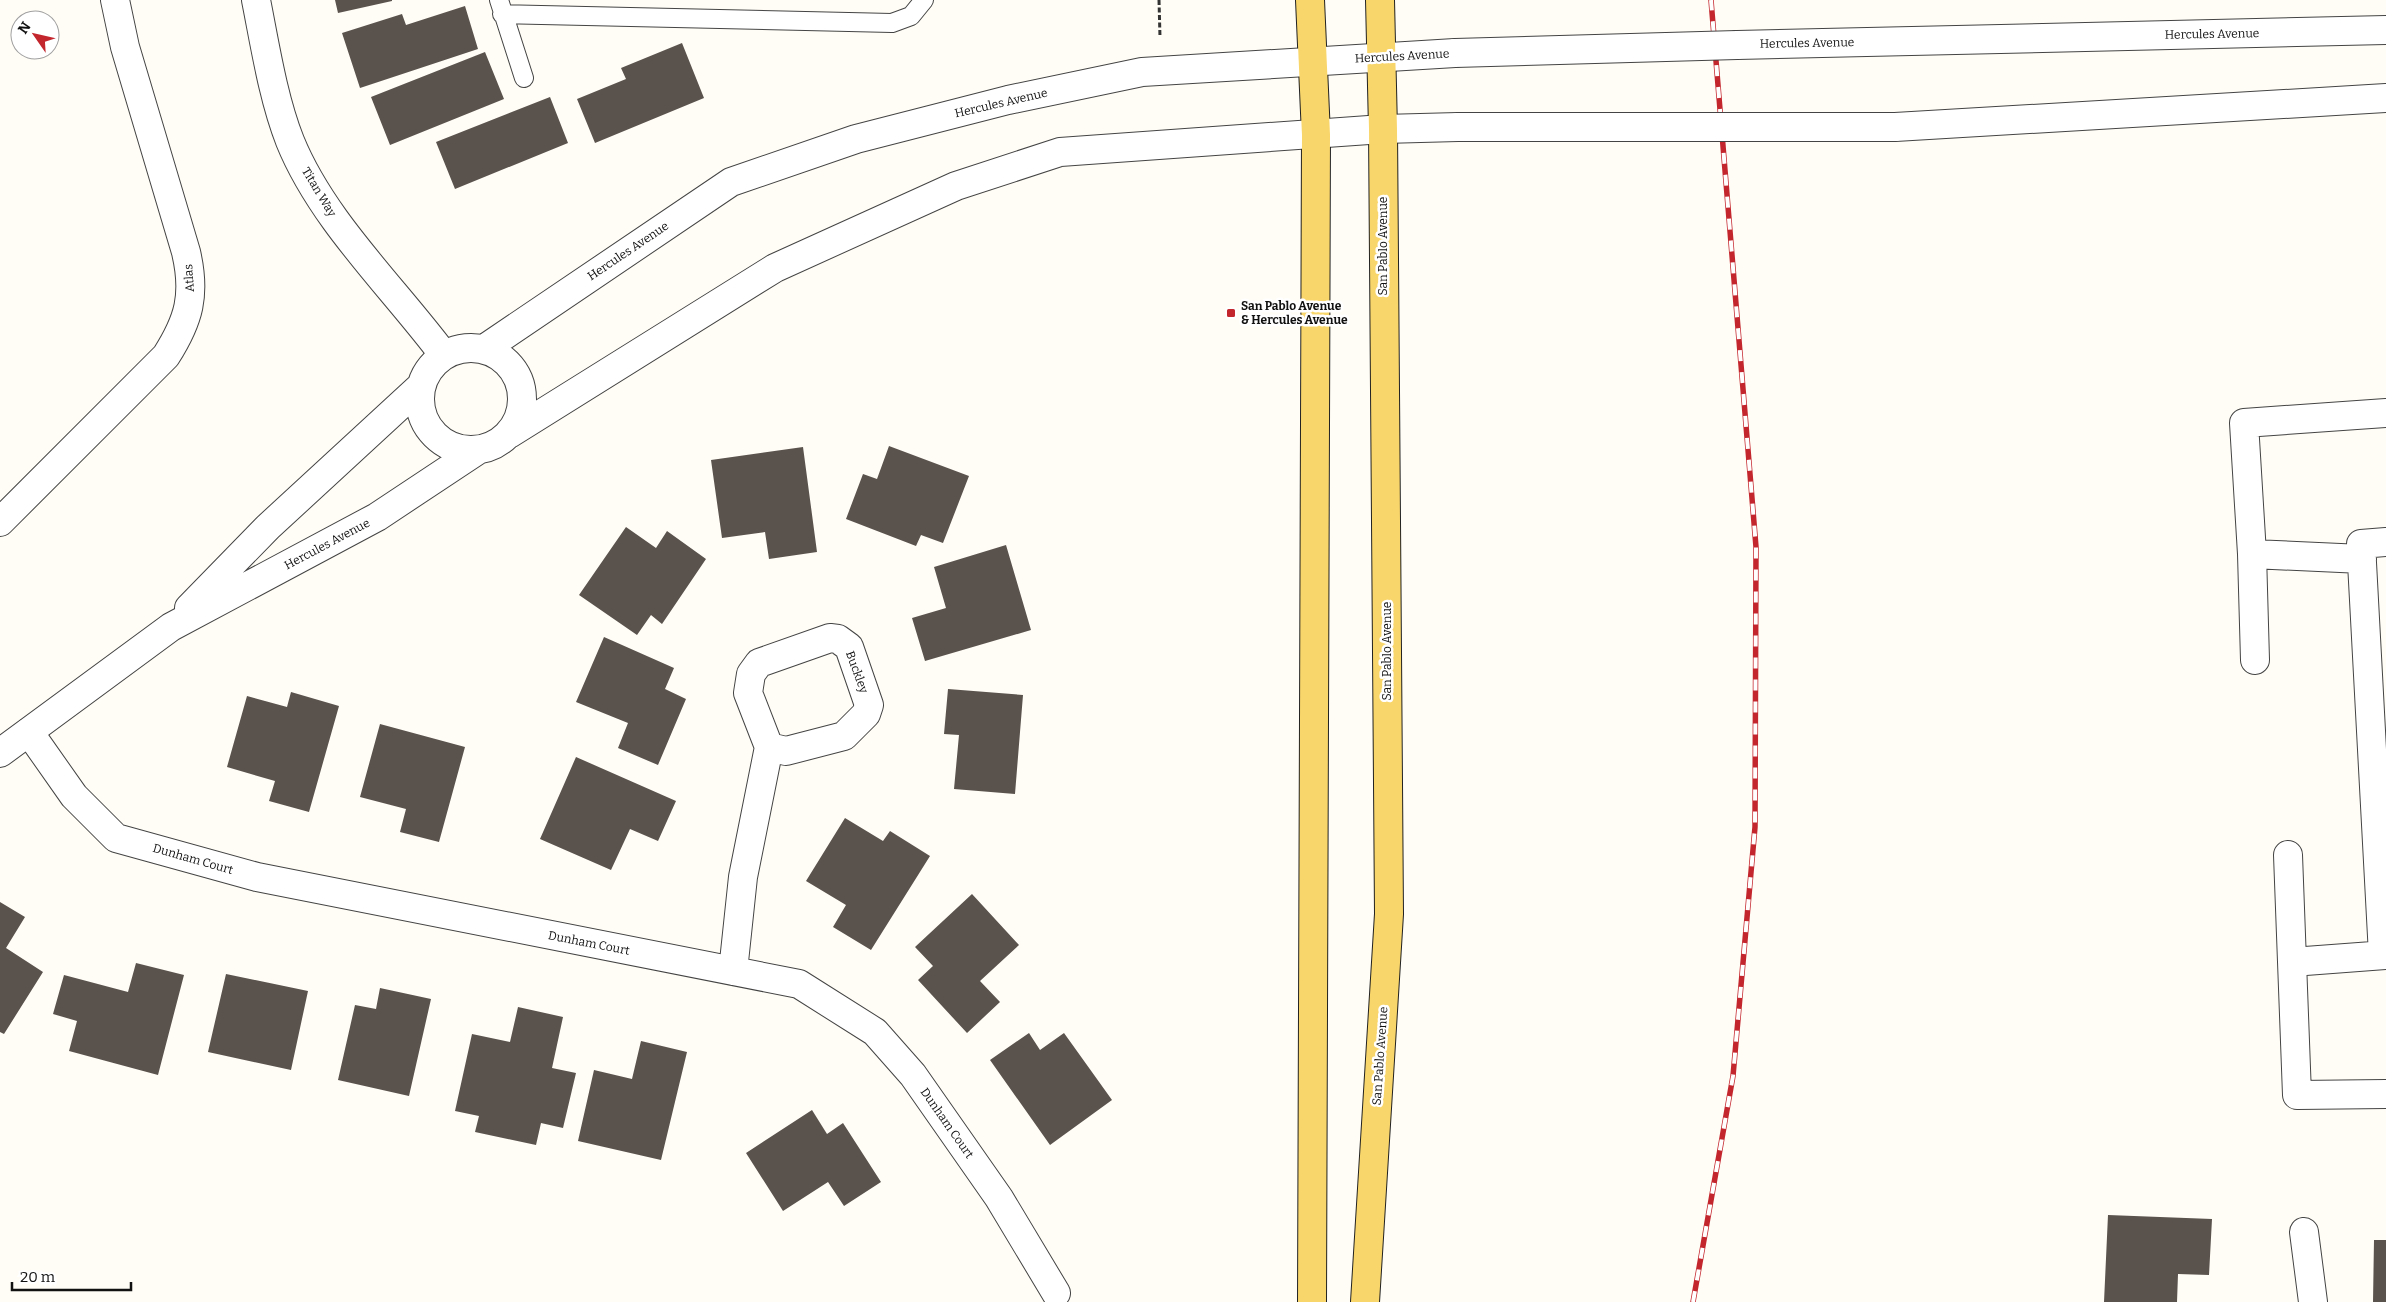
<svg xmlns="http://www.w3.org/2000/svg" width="2386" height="1302" font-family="Bitter,serif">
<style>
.building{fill:#5a524d}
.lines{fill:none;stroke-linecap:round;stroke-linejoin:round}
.service-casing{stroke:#444;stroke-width:20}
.minor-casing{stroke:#444;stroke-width:30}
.tertiary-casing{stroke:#444;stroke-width:30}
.primary-casing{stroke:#222;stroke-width:30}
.path{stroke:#333;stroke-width:3;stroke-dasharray:5 2.5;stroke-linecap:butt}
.service{stroke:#fff;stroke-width:18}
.minor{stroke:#fff;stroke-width:28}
.tertiary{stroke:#fff;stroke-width:28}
.primary{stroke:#f9d66b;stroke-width:28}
.rail-casing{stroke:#c4262e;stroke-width:5.5}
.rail{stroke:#fff;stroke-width:4;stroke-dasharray:11;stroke-linecap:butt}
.tertiary-bridge-casing{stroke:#444;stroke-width:30;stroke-linecap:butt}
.tertiary-bridge{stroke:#fff;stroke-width:28}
.poi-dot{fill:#c4262e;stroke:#fff;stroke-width:2}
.labels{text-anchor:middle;stroke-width:5;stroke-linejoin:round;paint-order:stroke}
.street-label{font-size:12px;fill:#111;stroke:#fff}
.poi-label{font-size:12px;font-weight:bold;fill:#111;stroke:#fff;text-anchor:start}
</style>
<rect width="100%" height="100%" fill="#fffdf5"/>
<path class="building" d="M 335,0 L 392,0 L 392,1 L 338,13 Z
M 465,6 L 478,49 L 360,88 L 342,33 L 402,14 L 406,25 Z
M 682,43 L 704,98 L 595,143 L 577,99 L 626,79 L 621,68 Z
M 485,52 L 504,99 L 390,145 L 371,97 Z
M 550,97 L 568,143 L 455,189 L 436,142 Z
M 889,446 L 969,476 L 943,543 L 921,535 L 916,546 L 846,519 L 863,474 L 877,479 Z
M 803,447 L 817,552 L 769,559 L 765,532 L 722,538 L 711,460 Z
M 626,527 L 656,548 L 667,531 L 706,559 L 662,624 L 651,615 L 637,635 L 579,595 Z
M 1006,545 L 1031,630 L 925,661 L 912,618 L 946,608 L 934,567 Z
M 604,637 L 674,668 L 665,689 L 686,699 L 658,765 L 618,748 L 628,723 L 576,702 Z
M 948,689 L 1023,695 L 1015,794 L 954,789 L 959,735 L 944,734 Z
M 291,692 L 339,706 L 309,812 L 269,801 L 275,781 L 227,767 L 247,696 L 287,707 Z
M 380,724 L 465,747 L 439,842 L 400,832 L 406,809 L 360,797 Z
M 576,757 L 676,801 L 658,841 L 630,829 L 611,870 L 540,839 Z
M 845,818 L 883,841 L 890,831 L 930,856 L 871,950 L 833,927 L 846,905 L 806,881 Z
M 972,894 L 1019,945 L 980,981 L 1000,1002 L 967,1033 L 918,980 L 933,966 L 915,947 Z
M 0,902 L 25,917 L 6,948 L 43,972 L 4,1034 L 0,1032 Z
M 136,963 L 184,975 L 158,1075 L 69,1051 L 77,1021 L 53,1014 L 64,975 L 128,992 Z
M 226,974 L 308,991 L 291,1070 L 208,1052 Z
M 380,988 L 431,999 L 409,1096 L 338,1080 L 355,1005 L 376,1009 Z
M 518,1007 L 563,1017 L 552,1068 L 576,1073 L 563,1128 L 541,1123 L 536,1145 L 475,1132 L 479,1116 L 455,1111 L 472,1034 L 510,1042 Z
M 1029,1033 L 1040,1050 L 1064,1033 L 1112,1100 L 1050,1145 L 990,1060 Z
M 641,1041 L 687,1052 L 661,1160 L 578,1141 L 594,1070 L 632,1079 Z
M 812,1110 L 827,1134 L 843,1123 L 881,1182 L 844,1206 L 828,1182 L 783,1211 L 746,1153 Z
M 2108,1215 L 2212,1219 L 2209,1275 L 2178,1274 L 2177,1302 L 2104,1302 Z
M 2374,1240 L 2386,1240 L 2386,1302 L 2373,1302 Z"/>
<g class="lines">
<defs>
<path id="service" d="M 499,0 L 524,78
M 502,14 L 892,23 L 911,16 L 924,0"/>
<path id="minor" d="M 256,0 C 265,45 273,98 290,141 C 322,220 392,286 443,354
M 0,522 L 166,356 C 189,320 196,295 186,252 L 125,47 L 115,0
M 2252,554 L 2255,660
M 2362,559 L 2252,554 L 2244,423 L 2386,413
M 29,732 L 74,796 L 116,838 L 257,877 L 799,984 L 875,1032 L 913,1075 L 999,1198 L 1056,1293
M 2288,855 L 2297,1095 L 2386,1094
M 2383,955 L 2361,544 L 2386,542
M 2292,962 L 2386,955
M 733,971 L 743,877 L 769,747 L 748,693 L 751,674 L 759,663 L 830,638 L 838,639 L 849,647 L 869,705 L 866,714 L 844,736 L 786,751 L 769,747
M 2304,1232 L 2313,1302"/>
<path id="tertiary" d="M 1737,45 L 2386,30
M 1895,127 L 2386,98
M420 399a51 51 0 1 1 102 0a51 51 0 1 1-102 0Z
M 484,349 L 731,182 L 856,139 L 1008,100 L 1142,72 L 1455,53
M 509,434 L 775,268 L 956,186 L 1060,152 L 1383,129 L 1458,127
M 189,608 L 268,527 L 421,386
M 0,753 L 171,627 L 377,517 L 478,450"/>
<path id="primary" d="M 1310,0 L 1316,135 L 1312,1302
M 1365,1302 L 1389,914 L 1383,129 L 1380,0"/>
</defs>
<use href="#service" class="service-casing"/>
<use href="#minor" class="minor-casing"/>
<use href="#tertiary" class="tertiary-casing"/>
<use href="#primary" class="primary-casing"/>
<path class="path" d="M 1159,0 L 1160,37"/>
<use href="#service" class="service"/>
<use href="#minor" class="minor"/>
<use href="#tertiary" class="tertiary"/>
<use href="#primary" class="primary"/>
<defs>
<path id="rail" d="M 1693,1302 L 1733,1076 L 1755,827 L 1756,547 L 1711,0"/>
</defs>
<use href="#rail" class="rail-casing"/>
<use href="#rail" class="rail"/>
<defs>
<path id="tertiary-bridge" d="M 1455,53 L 1737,45
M 1458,127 L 1895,127"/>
</defs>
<use href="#tertiary-bridge" class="tertiary-bridge-casing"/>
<use href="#tertiary-bridge" class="tertiary-bridge"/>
</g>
<rect class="poi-dot" x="1226" y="308" width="10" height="10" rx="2.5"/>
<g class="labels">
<g class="street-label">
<text transform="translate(2212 34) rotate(-1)" y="4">Hercules Avenue</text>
<text transform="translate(1807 43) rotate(-1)" y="4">Hercules Avenue</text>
<text transform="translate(1402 56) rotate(-3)" y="4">Hercules Avenue</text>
<text transform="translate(1001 103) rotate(-13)" y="4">Hercules Avenue</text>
<text transform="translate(319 192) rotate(59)" y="4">Titan Way</text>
<text transform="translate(1383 246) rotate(-90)" y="4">San Pablo Avenue</text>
<text transform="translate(628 251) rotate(-34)" y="4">Hercules Avenue</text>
<text transform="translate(189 278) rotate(-94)" y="4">Atlas</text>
<text transform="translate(327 544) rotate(-28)" y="4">Hercules Avenue</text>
<text transform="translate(1387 651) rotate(-90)" y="4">San Pablo Avenue</text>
<text transform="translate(857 672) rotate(70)" y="4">Buckley</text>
<text transform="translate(193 859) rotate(16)" y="4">Dunham Court</text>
<text transform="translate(589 943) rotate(11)" y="4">Dunham Court</text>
<text transform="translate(1380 1056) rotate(-86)" y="4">San Pablo Avenue</text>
<text transform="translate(947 1123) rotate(55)" y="4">Dunham Court</text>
</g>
<g class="poi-label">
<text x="1241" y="310">San Pablo Avenue<tspan x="1241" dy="14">&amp; Hercules Avenue</tspan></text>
</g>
</g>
<g transform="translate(35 35) rotate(304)"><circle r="24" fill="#ffffff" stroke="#a0a0a0"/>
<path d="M0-4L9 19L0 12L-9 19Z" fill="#c4262e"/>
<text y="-8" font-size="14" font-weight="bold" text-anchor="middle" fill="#111111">N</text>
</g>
<path d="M12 1282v8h119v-8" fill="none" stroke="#111111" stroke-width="2.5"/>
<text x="20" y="1282" font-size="15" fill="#111111" stroke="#ffffff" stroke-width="4" paint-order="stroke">20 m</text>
</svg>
